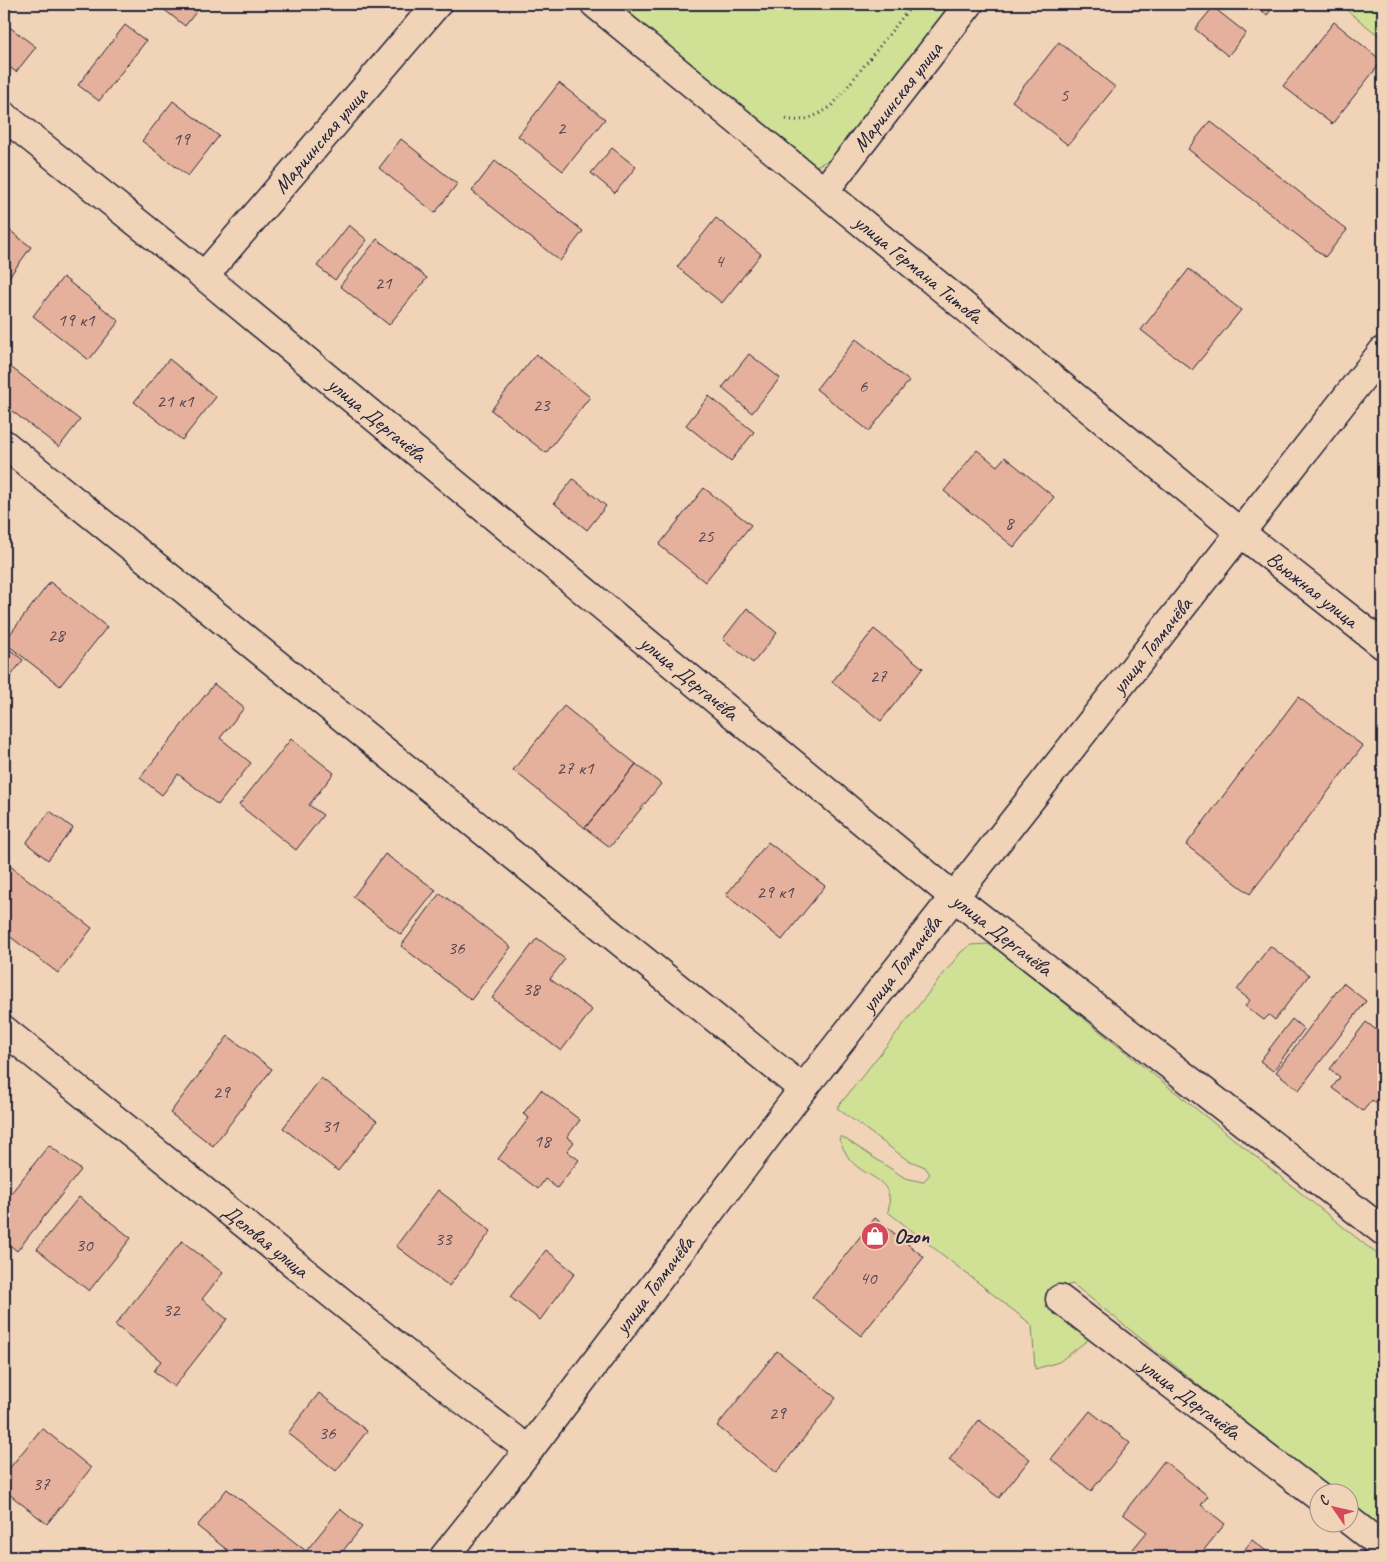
<svg xmlns="http://www.w3.org/2000/svg" width="1387" height="1561" font-family="Caveat,sans-serif">
<style>
.green{fill:#d0e196;stroke:#798268}
.building{fill:#e5b19c;stroke:#22223b}
.lines{fill:none;stroke-linecap:round;stroke-linejoin:round}
.street-casing{stroke:#22223b;stroke-width:31}
.secondary-casing{stroke:#22223b;stroke-width:31}
.path{stroke:#22223b;stroke-width:3;stroke-dasharray:1 4;stroke-linecap:butt}
.street{stroke:#f1d4b8;stroke-width:28}
.secondary{stroke:#f1d4b8;stroke-width:28}
.labels{text-anchor:middle;stroke-width:4.5;stroke-linejoin:round;paint-order:stroke}
.number-label{font-size:19px;fill:#534653}
.street-label{font-size:21px;fill:#22223b;stroke:#f1d4b8}
.poi-label{font-size:21px;font-weight:bold;fill:#22223b;stroke:#f1d4b8;text-anchor:start}
</style>
<rect width="100%" height="100%" fill="#f1d4b8"/>
<filter id="ink" filterUnits="userSpaceOnUse"><feTurbulence type="fractalNoise" baseFrequency=".02" numOctaves="2"/><feDisplacementMap in="SourceGraphic" scale="10" xChannelSelector="R" yChannelSelector="G"/><feConvolveMatrix kernelMatrix="1 2 1 2 8 2 1 2 1" color-interpolation-filters="sRGB"/></filter>
<g filter="url(#ink)">
<path class="green" d="M 613,4 L 955,4 L 832,159 L 816,166 L 802,163 Z
M 1339,4 L 1383,4 L 1383,39 Z
M 988,944 L 1001,952 L 1383,1259 L 1383,1534 L 1350,1507 L 1350,1494 L 1333,1493 L 1073,1284 L 1061,1287 L 1093,1336 L 1059,1362 L 1035,1369 L 1032,1325 L 888,1212 C 896,1178 868,1180 850,1160 C 846,1154 842,1146 839,1139 L 841,1136 L 905,1178 L 923,1182 L 930,1174 L 925,1167 L 906,1159 L 837,1108 L 961,952 L 971,945 Z"/>
<path class="building" d="M 157,4 L 194,4 L 199,8 L 185,26 Z
M 1253,4 L 1276,4 L 1267,15 Z
M 1213,7 L 1246,33 L 1228,56 L 1195,29 Z
M 1334,22 L 1382,61 L 1332,124 L 1283,86 Z
M 4,23 L 36,47 L 16,72 L 4,63 Z
M 125,25 L 146,41 L 99,101 L 78,85 Z
M 1059,42 L 1115,87 L 1068,145 L 1012,101 Z
M 559,83 L 605,119 L 563,171 L 518,136 Z
M 173,101 L 219,136 L 188,176 L 142,141 Z
M 1210,121 L 1347,230 L 1325,257 L 1188,149 Z
M 401,139 L 457,184 L 435,213 L 379,168 Z
M 612,148 L 636,167 L 615,193 L 591,173 Z
M 495,161 L 583,231 L 560,261 L 472,191 Z
M 716,218 L 761,254 L 722,303 L 677,267 Z
M 349,225 L 367,240 L 335,280 L 317,266 Z
M 4,226 L 31,247 L 4,284 Z
M 377,239 L 427,278 L 389,325 L 340,286 Z
M 1189,269 L 1241,310 L 1192,370 L 1141,330 Z
M 63,277 L 119,321 L 89,360 L 33,316 Z
M 856,339 L 909,381 L 869,431 L 816,389 Z
M 536,354 L 590,397 L 546,453 L 491,410 Z
M 749,354 L 780,378 L 752,413 L 722,388 Z
M 169,359 L 216,397 L 182,440 L 134,402 Z
M 4,362 L 80,420 L 59,447 L 4,405 Z
M 709,396 L 754,432 L 731,461 L 686,425 Z
M 977,450 L 997,466 L 1005,457 L 1054,497 L 1014,547 L 944,491 Z
M 573,479 L 606,506 L 587,530 L 554,503 Z
M 704,488 L 751,525 L 705,582 L 659,545 Z
M 50,582 L 107,627 L 60,686 L 4,642 Z
M 747,608 L 777,633 L 753,663 L 723,639 Z
M 874,629 L 923,668 L 881,721 L 832,682 Z
M 4,645 L 23,660 L 4,685 Z
M 214,684 L 244,708 L 220,738 L 251,763 L 218,805 L 178,774 L 162,795 L 140,778 Z
M 1298,697 L 1363,746 L 1250,894 L 1186,845 Z
M 564,706 L 636,764 L 585,828 L 513,770 Z
M 291,739 L 334,773 L 309,805 L 323,815 L 296,850 L 239,805 Z
M 636,764 L 661,784 L 610,847 L 585,828 Z
M 50,811 L 73,828 L 48,860 L 26,843 Z
M 768,842 L 825,886 L 782,940 L 726,895 Z
M 385,854 L 436,890 L 401,935 L 353,897 Z
M 10,866 L 92,928 L 58,973 L 4,932 L 4,874 Z
M 440,893 L 511,947 L 471,1000 L 401,946 Z
M 537,938 L 565,959 L 550,979 L 592,1010 L 561,1051 L 492,998 Z
M 1270,946 L 1309,975 L 1275,1020 L 1269,1015 L 1264,1020 L 1245,1006 L 1250,1000 L 1237,990 Z
M 1343,983 L 1366,1001 L 1299,1090 L 1276,1072 Z
M 1292,1019 L 1304,1029 L 1273,1071 L 1260,1061 Z
M 1366,1022 L 1383,1035 L 1383,1109 L 1372,1100 L 1363,1111 L 1332,1088 L 1340,1077 L 1330,1069 Z
M 228,1036 L 272,1069 L 213,1146 L 170,1113 Z
M 321,1078 L 377,1121 L 338,1171 L 283,1128 Z
M 541,1090 L 580,1120 L 567,1137 L 574,1142 L 567,1151 L 579,1160 L 557,1188 L 545,1179 L 538,1189 L 498,1159 L 529,1118 L 523,1114 Z
M 49,1145 L 81,1170 L 17,1251 L 4,1240 L 4,1202 Z
M 438,1190 L 491,1231 L 449,1286 L 396,1246 Z
M 79,1197 L 131,1238 L 89,1291 L 37,1249 Z
M 875,1218 L 924,1257 L 861,1336 L 812,1297 Z
M 182,1241 L 223,1273 L 202,1299 L 227,1319 L 174,1387 L 154,1371 L 161,1361 L 115,1325 Z
M 546,1250 L 575,1273 L 540,1320 L 510,1297 Z
M 777,1351 L 836,1398 L 776,1473 L 717,1426 Z
M 319,1393 L 367,1431 L 336,1471 L 288,1433 Z
M 1090,1411 L 1130,1443 L 1091,1491 L 1051,1459 Z
M 979,1420 L 1030,1459 L 999,1498 L 949,1460 Z
M 42,1428 L 91,1468 L 47,1524 L 4,1490 L 4,1475 Z
M 1164,1461 L 1208,1496 L 1201,1505 L 1225,1524 L 1198,1557 L 1144,1557 L 1133,1549 L 1147,1532 L 1123,1514 Z
M 227,1489 L 306,1551 L 340,1509 L 362,1527 L 338,1557 L 236,1557 L 197,1526 Z
M 1252,1540 L 1274,1557 L 1239,1557 Z"/>
<g class="lines">
<defs>
<g id="street">
<path id="s1" d="M 595,4 L 1241,533 L 1383,645"/>
<path id="s2" d="M 825,190 L 969,4"/>
<path id="s3" d="M 204,276 L 437,4"/>
<path d="M 4,444 L 803,1089"/>
<path id="s4" d="M 4,1030 L 462,1399 L 529,1450"/>
<path id="s5" d="M 1060,1299 L 1320,1498"/>
<path d="M 1350,1521 L 1383,1547"/>
<path id="s6" d="M 444,1557 L 529,1450 L 803,1089 L 1383,351"/>
</g>
<g id="secondary">
<path id="s7" d="M 4,116 L 204,276 L 954,897 L 1383,1231"/>
</g>
</defs>
<use href="#street" class="street-casing"/>
<use href="#secondary" class="secondary-casing"/>
<path class="path" d="M 786,119 C 804,123 816,116 832,106 L 913,4"/>
<use href="#street" class="street"/>
<use href="#secondary" class="secondary"/>
</g>
</g>
<defs>
<symbol id="shop-disc" viewBox="-11 -11 22 22"><circle r="9.5" fill="#d1495b" stroke="#f1d4b8"/><path d="M-5-2.5h2.3a2.7 3.5 0 0 1 5.4 0H5L5.5 6h-11ZM-1.5-2.5h3a1.5 2.3 0 0 0-3 0Z" fill="#fff"/></symbol>
</defs>
<g fill-rule="evenodd">
<use href="#shop-disc" x="859" y="1220" width="32" height="32"/>
</g>
<g class="labels">
<g class="number-label">
<text x="1064" y="101">5</text>
<text x="561" y="134">2</text>
<text x="181" y="145">19</text>
<text x="719" y="267">4</text>
<text x="383" y="289">21</text>
<text x="76" y="326">19 к1</text>
<text x="863" y="392">6</text>
<text x="175" y="407">21 к1</text>
<text x="541" y="411">23</text>
<text x="1009" y="529">8</text>
<text x="705" y="542">25</text>
<text x="56" y="641">28</text>
<text x="878" y="682">27</text>
<text x="575" y="774">27 к1</text>
<text x="775" y="898">29 к1</text>
<text x="456" y="954">36</text>
<text x="531" y="995">38</text>
<text x="221" y="1098">29</text>
<text x="330" y="1132">31</text>
<text x="542" y="1147">18</text>
<text x="443" y="1245">33</text>
<text x="84" y="1251">30</text>
<text x="868" y="1284">40</text>
<text x="171" y="1316">32</text>
<text x="777" y="1419">29</text>
<text x="327" y="1439">36</text>
<text x="41" y="1490">37</text>
</g>
<g class="street-label">
<text dy="7" stroke="none"><textPath href="#s2" startOffset="118">Мариинская улица</textPath></text>
<text dy="7" stroke="none"><textPath href="#s3" startOffset="179">Мариинская улица</textPath></text>
<text dy="7" stroke="none"><textPath href="#s1" startOffset="418">улица Германа Титова</textPath></text>
<text dy="7" stroke="none"><textPath href="#s7" startOffset="481">улица Дергачёва</textPath></text>
<text dy="7" stroke="none"><textPath href="#s1" startOffset="926">Вьюжная улица</textPath></text>
<text dy="7" stroke="none"><textPath href="#s6" startOffset="1154">улица Толмачёва</textPath></text>
<text dy="7" stroke="none"><textPath href="#s7" startOffset="886">улица Дергачёва</textPath></text>
<text dy="7" stroke="none"><textPath href="#s7" startOffset="1291">улица Дергачёва</textPath></text>
<text dy="7" stroke="none"><textPath href="#s6" startOffset="749">улица Толмачёва</textPath></text>
<text dy="7" stroke="none"><textPath href="#s4" startOffset="336">Деловая улица</textPath></text>
<text dy="7" stroke="none"><textPath href="#s6" startOffset="344">улица Толмачёва</textPath></text>
<text dy="7" stroke="none"><textPath href="#s5" startOffset="164">улица Дергачёва</textPath></text>
</g>
<g class="poi-label">
<text x="894" y="1243">Ozon</text>
</g>
</g>
<rect width="1387" height="1561" fill="none" stroke="#f1d4b8" stroke-width="20"/>
<rect x="10" y="10" width="1367" height="1541" fill="none" stroke="#22223b" stroke-width="2" filter="url(#ink)"/>
<g transform="translate(1334 1508) rotate(304)"><circle r="24" fill="#f1d4b8" stroke="#9e8d86"/>
<path d="M0-4L9 19L0 12L-9 19Z" fill="#d1495b"/>
<text y="-8" font-size="14" font-weight="bold" text-anchor="middle" fill="#22223b">С</text>
</g>
</svg>
